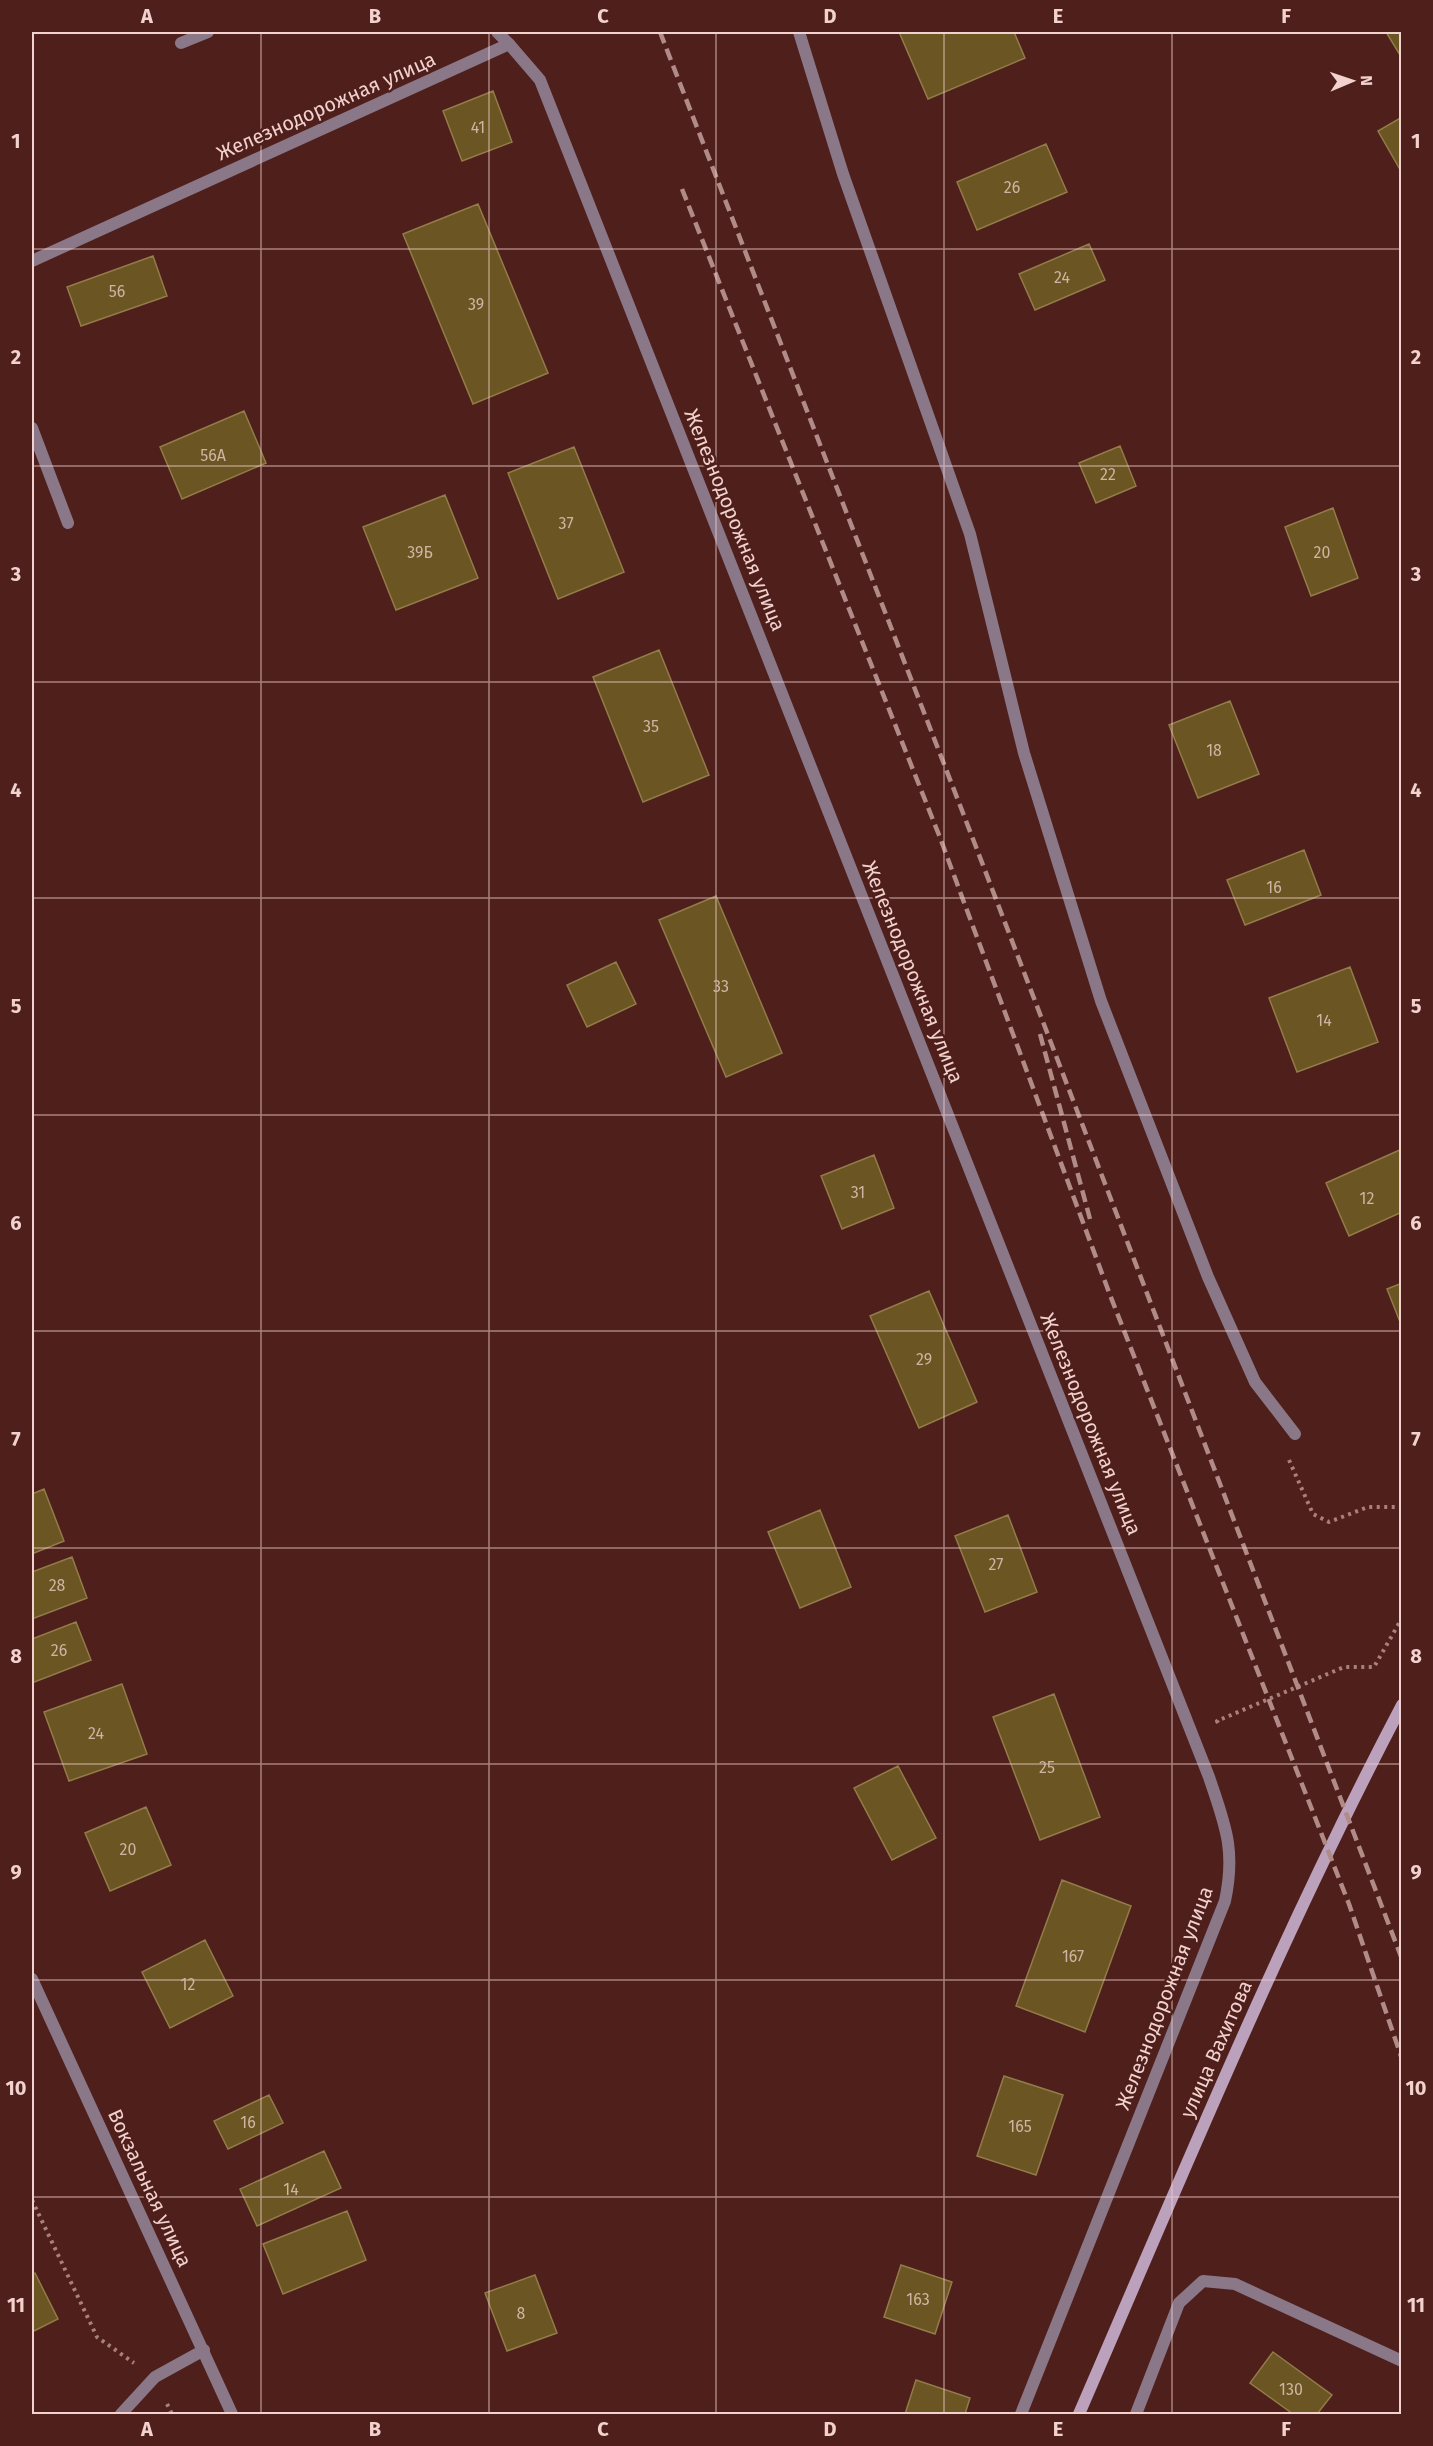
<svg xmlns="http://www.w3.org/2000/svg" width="1433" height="2446" font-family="'Fira Sans',sans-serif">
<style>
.building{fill:#6a5523;stroke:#927c4a;stroke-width:1.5}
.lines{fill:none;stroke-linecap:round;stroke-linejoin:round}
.path{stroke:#a8817d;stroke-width:4;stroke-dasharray:3 4.5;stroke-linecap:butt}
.service{stroke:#8a7889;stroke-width:12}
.minor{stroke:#8a7889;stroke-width:12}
.tertiary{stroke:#8a7889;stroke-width:12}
.secondary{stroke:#bca1bc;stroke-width:12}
.rail{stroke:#b18b87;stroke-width:4.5;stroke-dasharray:12 6;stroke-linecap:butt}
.grid{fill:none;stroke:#f2d2ce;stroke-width:1.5;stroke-opacity:0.55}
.labels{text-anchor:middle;stroke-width:5;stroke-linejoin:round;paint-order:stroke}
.number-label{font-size:16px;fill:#d0b3a3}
.street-label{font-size:20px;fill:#f2d2ce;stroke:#4f1f1b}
.neatline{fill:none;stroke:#f2d2ce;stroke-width:2}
.grid-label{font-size:20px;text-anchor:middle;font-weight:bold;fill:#f2d2ce}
</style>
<rect width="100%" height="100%" fill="#4f1f1b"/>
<path class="building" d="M 899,32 L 1014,32 L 1025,58 L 928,99 Z
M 1386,32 L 1402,32 L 1402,54 L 1400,55 Z
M 493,91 L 512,142 L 462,161 L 443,111 Z
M 1402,117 L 1402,173 L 1378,131 Z
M 1046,144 L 1067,192 L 977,230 L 957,182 Z
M 478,204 L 548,373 L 473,404 L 403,234 Z
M 1089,244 L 1105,280 L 1035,310 L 1019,274 Z
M 153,256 L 167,296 L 81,326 L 67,287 Z
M 244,411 L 266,463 L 182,499 L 160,447 Z
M 1120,446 L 1136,486 L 1096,503 L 1079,463 Z
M 574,447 L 624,572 L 558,599 L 508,473 Z
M 445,495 L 478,578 L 396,610 L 363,527 Z
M 1333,508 L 1358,578 L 1311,596 L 1285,527 Z
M 659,650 L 709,775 L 643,802 L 593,677 Z
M 1230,701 L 1259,774 L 1198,798 L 1169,725 Z
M 1304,850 L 1321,895 L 1245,925 L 1227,880 Z
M 716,896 L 782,1053 L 726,1077 L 659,920 Z
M 616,962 L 636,1004 L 587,1027 L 567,985 Z
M 1350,967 L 1378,1042 L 1297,1072 L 1269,998 Z
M 1402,1149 L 1402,1212 L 1349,1236 L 1326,1183 Z
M 874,1155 L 894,1208 L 842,1229 L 821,1176 Z
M 1402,1283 L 1402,1327 L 1387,1289 Z
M 929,1291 L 977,1402 L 919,1428 L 870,1316 Z
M 44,1489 L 64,1541 L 32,1554 L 32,1494 Z
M 820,1510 L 851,1587 L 800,1608 L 768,1532 Z
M 1008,1515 L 1037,1592 L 985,1612 L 955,1536 Z
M 72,1557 L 87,1598 L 32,1619 L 32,1572 Z
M 76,1622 L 91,1660 L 32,1683 L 32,1639 Z
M 122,1684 L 147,1754 L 69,1781 L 44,1712 Z
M 1054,1694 L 1100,1817 L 1040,1840 L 993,1717 Z
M 898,1766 L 936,1838 L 892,1860 L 854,1788 Z
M 146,1807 L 171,1865 L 110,1891 L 85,1833 Z
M 1062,1880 L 1131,1906 L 1085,2032 L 1016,2006 Z
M 205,1940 L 233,1996 L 170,2028 L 142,1972 Z
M 1004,2076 L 1063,2095 L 1036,2175 L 977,2156 Z
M 269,2095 L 283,2123 L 228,2149 L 214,2121 Z
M 324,2151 L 341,2188 L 257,2226 L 240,2189 Z
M 347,2211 L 366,2260 L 283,2294 L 263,2244 Z
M 901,2265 L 952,2282 L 935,2334 L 884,2317 Z
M 35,2273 L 58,2319 L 32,2332 L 32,2275 Z
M 535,2275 L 557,2333 L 507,2351 L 485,2293 Z
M 1273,2352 L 1332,2395 L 1317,2414 L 1293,2414 L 1250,2383 Z
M 916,2380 L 970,2398 L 965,2414 L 905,2414 Z"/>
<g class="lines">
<path class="path" d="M 1289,1460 L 1313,1514 L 1329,1522 L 1368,1507 L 1402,1507
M 1218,1723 L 1217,1721 L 1344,1667 L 1374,1667 L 1402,1618
M 32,2200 L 97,2337 L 134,2363
M 167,2404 L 172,2414"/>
<path class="service" d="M 181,43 L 208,32
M 32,261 L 509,44 L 497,32
M 32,428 L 68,523"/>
<path class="minor" d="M 799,32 L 843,174 L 970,534 L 1024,753 L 1101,1001 L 1208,1277 L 1255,1382 L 1295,1434
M 509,44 L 540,80 L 1209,1777 C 1225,1825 1236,1849 1225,1901 L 1021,2414
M 121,2414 L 155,2377 L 204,2350
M 1136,2414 L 1179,2303 L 1203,2281 L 1235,2284 L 1402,2361"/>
<path class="tertiary" d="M 32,1979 L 232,2414"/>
<path class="secondary" d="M 1079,2414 C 1182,2176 1281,1935 1402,1705"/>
<path class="rail" d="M 660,32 L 963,813 L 1402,1959
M 682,189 L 939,835 L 1110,1295 L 1349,1904 L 1402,2059
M 1040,1034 L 1090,1219"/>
</g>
<path class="grid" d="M 261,32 L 261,2414M 489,32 L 489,2414M 716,32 L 716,2414M 944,32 L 944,2414M 1172,32 L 1172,2414M 32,249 L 1402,249M 32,466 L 1402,466M 32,682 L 1402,682M 32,898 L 1402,898M 32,1115 L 1402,1115M 32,1331 L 1402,1331M 32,1548 L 1402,1548M 32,1764 L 1402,1764M 32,1980 L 1402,1980M 32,2197 L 1402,2197"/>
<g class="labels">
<g class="number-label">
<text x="478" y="133">41</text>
<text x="1012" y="193">26</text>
<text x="1062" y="283">24</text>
<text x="117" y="297">56</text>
<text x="476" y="310">39</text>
<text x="213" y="461">56А</text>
<text x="1108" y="480">22</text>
<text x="566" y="529">37</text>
<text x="420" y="558">39Б</text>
<text x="1322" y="558">20</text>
<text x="651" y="732">35</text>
<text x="1214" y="756">18</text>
<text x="1274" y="893">16</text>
<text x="721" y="992">33</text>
<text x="1324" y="1026">14</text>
<text x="858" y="1198">31</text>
<text x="1367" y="1204">12</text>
<text x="924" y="1365">29</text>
<text x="996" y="1570">27</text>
<text x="57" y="1591">28</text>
<text x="59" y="1656">26</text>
<text x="96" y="1739">24</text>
<text x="1047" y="1773">25</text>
<text x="128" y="1855">20</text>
<text x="1073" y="1962">167</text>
<text x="188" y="1990">12</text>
<text x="248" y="2128">16</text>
<text x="1020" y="2132">165</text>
<text x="291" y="2195">14</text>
<text x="918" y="2305">163</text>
<text x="521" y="2319">8</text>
<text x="1291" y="2395">130</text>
</g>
<g class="street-label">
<text transform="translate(326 106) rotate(-24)" y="7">Железнодорожная улица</text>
<text transform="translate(735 520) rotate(68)" y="7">Железнодорожная улица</text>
<text transform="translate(913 972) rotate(68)" y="7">Железнодорожная улица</text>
<text transform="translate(1091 1424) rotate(68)" y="7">Железнодорожная улица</text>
<text transform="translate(1164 1998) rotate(-69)" y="7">Железнодорожная улица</text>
<text transform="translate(1216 2049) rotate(-66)" y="7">улица Вахитова</text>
<text transform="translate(150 2188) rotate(65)" y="7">Вокзальная улица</text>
</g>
</g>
<rect width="1433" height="2446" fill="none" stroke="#4f1f1b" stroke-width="66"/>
<g transform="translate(1352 81) rotate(88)" stroke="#4f1f1b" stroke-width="4.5" paint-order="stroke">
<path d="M0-4.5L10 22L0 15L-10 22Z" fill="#f2d2ce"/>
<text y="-9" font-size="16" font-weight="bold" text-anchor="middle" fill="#f2d2ce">N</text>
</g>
<rect x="33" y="33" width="1367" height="2380" class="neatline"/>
<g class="grid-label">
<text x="147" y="23">A</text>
<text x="375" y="23">B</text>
<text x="603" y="23">C</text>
<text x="830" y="23">D</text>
<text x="1058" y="23">E</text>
<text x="1286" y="23">F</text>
<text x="16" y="148">1</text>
<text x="1416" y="148">1</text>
<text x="16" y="364">2</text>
<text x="1416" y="364">2</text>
<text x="16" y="581">3</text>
<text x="1416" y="581">3</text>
<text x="16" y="797">4</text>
<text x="1416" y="797">4</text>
<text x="16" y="1013">5</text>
<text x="1416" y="1013">5</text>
<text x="16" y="1230">6</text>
<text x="1416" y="1230">6</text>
<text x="16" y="1446">7</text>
<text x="1416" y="1446">7</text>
<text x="16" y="1663">8</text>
<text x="1416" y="1663">8</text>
<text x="16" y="1879">9</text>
<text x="1416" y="1879">9</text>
<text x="16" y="2095">10</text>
<text x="1416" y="2095">10</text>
<text x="16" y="2312">11</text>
<text x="1416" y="2312">11</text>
<text x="147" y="2436">A</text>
<text x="375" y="2436">B</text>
<text x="603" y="2436">C</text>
<text x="830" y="2436">D</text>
<text x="1058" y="2436">E</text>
<text x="1286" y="2436">F</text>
</g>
</svg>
